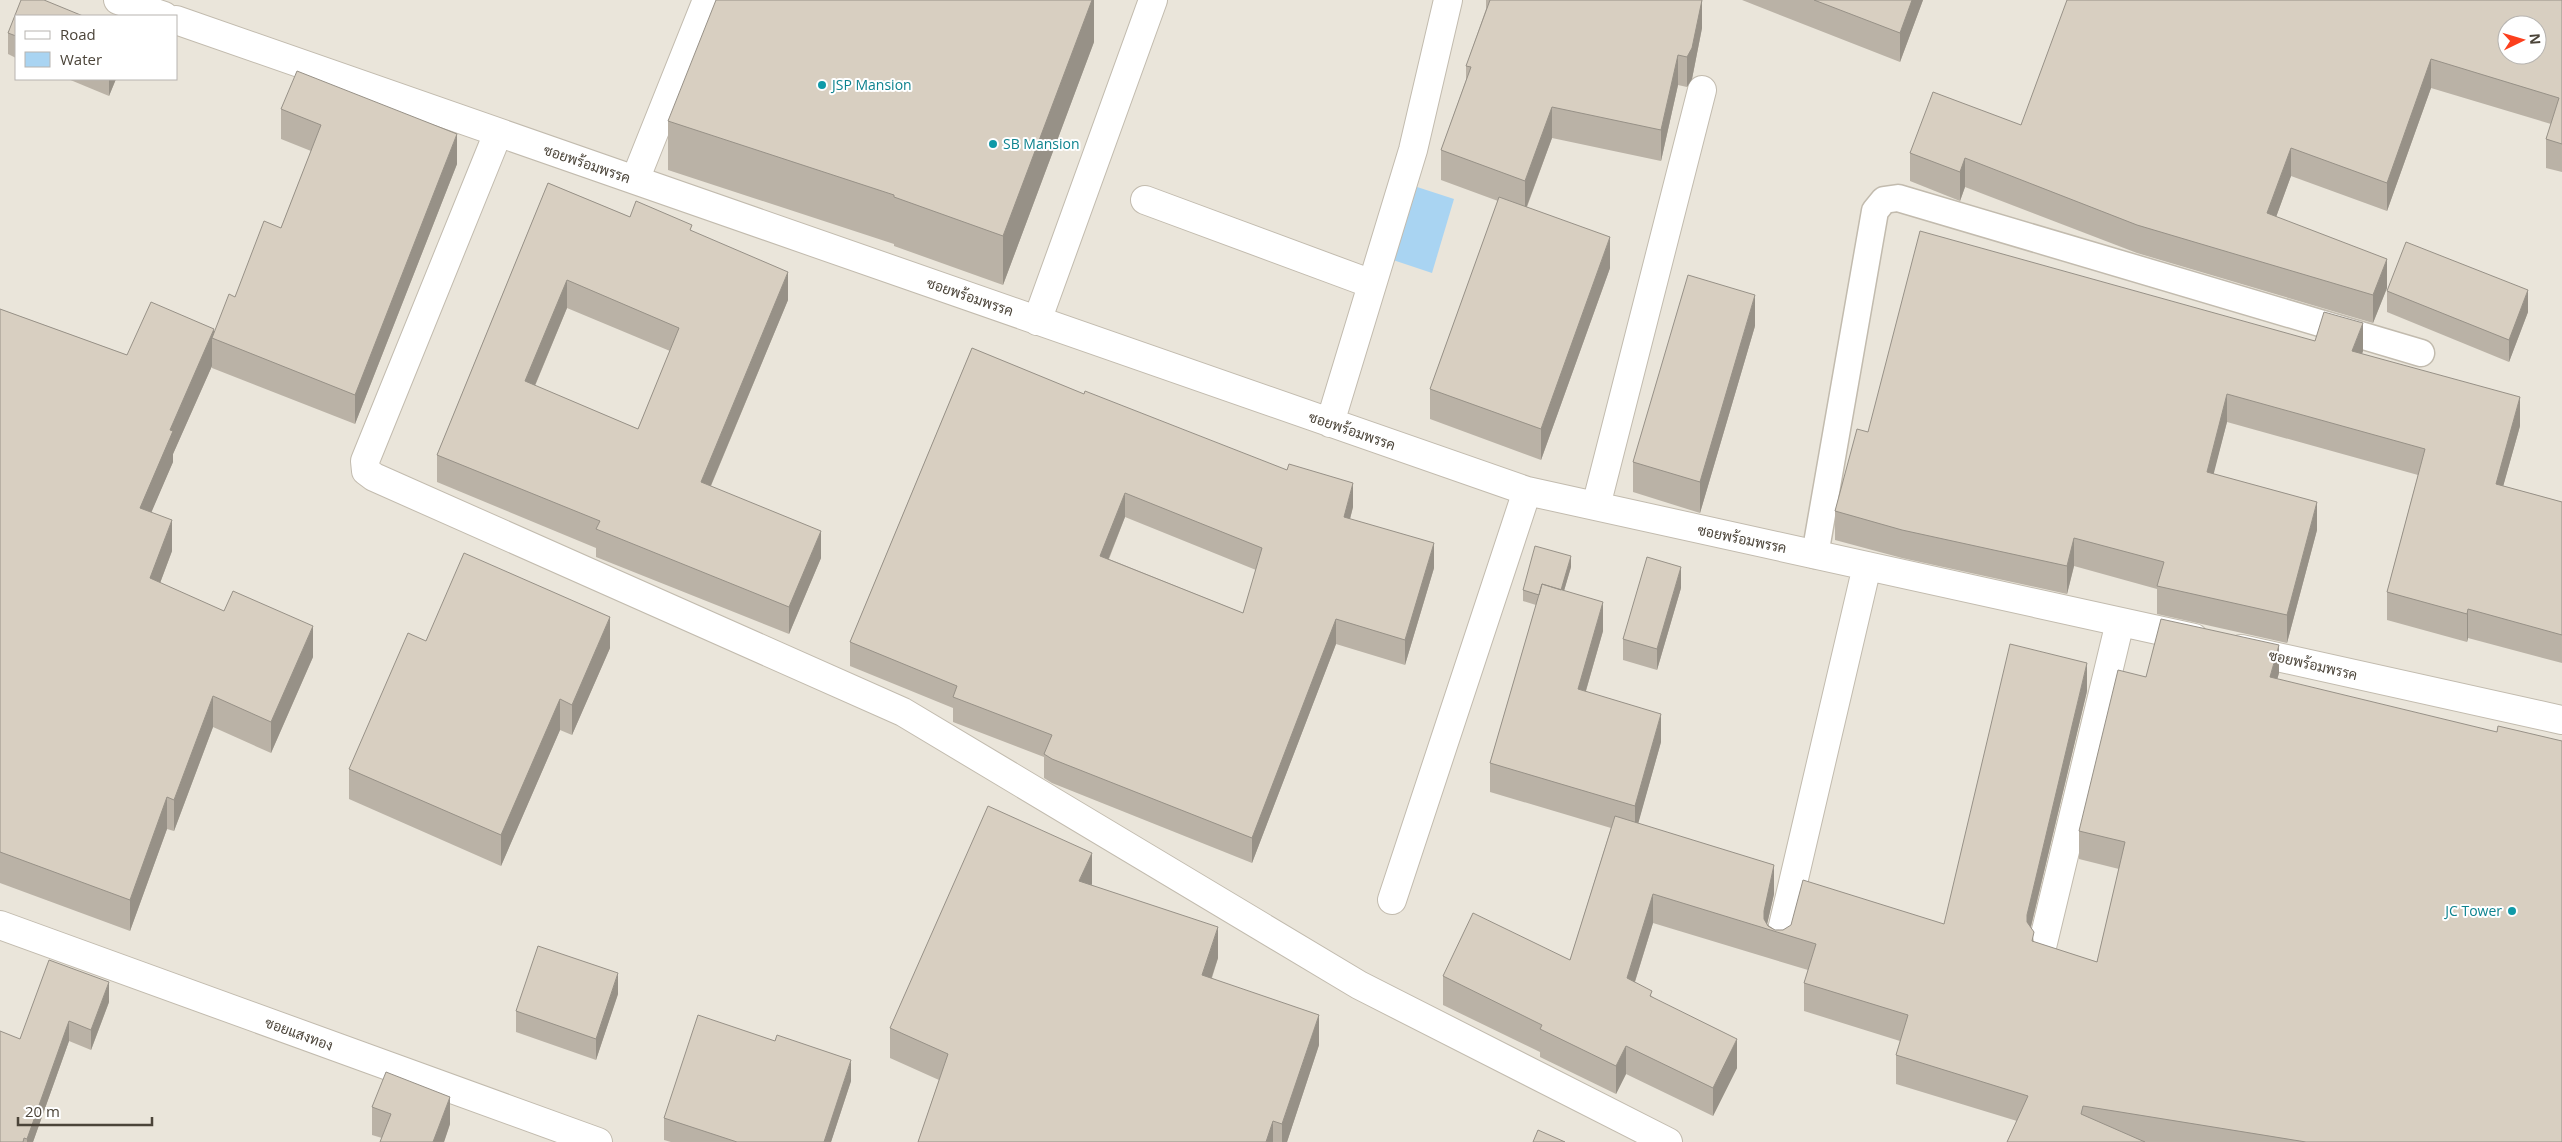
<svg xmlns="http://www.w3.org/2000/svg" width="2562" height="1142" font-family="'Open Sans',Sarabun,sans-serif">
<style>
.residential{fill:#eae5da;fill-rule:evenodd}
.water{fill:#a9d4f2}
.lines{fill:none;stroke-linecap:round;stroke-linejoin:round}
.service-casing{stroke:#c2bbae;stroke-width:29}
.minor-casing{stroke:#c2bbae;stroke-width:30}
.service{stroke:#fff;stroke-width:26}
.minor{stroke:#fff;stroke-width:28}
.wall{fill:#bab2a6;fill-rule:evenodd}
.shaded-wall{fill:#979187}
.building{fill:#d8cfc1;stroke:#979187;fill-rule:evenodd}
.culture-dot{fill:#0f9aa8;stroke:#fff;stroke-width:2}
.labels{text-anchor:middle;stroke-width:4;stroke-linejoin:round;paint-order:stroke}
.culture-label{font-size:14px;fill:#0d838f;stroke:#fff;text-anchor:start}
.street-label{font-size:14px;fill:#4b4439;stroke:#fff}
</style>
<rect width="100%" height="100%" fill="#f6f3ec"/>
<path class="residential" d="M 0,0 L 2562,0 L 2562,1142 L 0,1142 ZM 16,16 L 176,16 L 176,79 L 16,79 ZM 2507,25 L 2537,25 L 2537,55 L 2507,55 Z"/>
<path class="water" d="M 1414,186 L 1454,199 L 1432,273 L 1390,259 Z"/>
<g class="lines">
<defs>
<path id="service" d="M 1815,555 L 1875,211 L 1884,200 L 1898,198 L 2421,353"/>
<path id="minor" d="M 118,0 L 164,16
M 176,20 L 1527,491 L 2194,638
M 498,133 L 365,461 L 366,471 L 374,477 L 903,712 L 1359,985 L 1668,1142
M 635,180 L 707,0
M 1145,200 L 1372,284
M 1037,321 L 1153,0
M 1330,423 L 1413,150 L 1448,0
M 1596,506 L 1702,90
M 2241,649 L 2562,720
M 1392,900 L 1527,491
M 0,925 L 598,1142
M 1779,943 L 1867,566
M 2042,947 L 2120,622"/>
</defs>
<use href="#service" class="service-casing"/>
<use href="#minor" class="minor-casing"/>
<use href="#service" class="service"/>
<use href="#minor" class="minor"/>
</g>
<path class="wall" d="M 1094,0 L 1094,42 L 1003,285 L 894,246 L 894,244 L 668,170 L 668,121 Z
M 1486,0 L 1702,0 L 1702,28 L 1692,79 L 1687,87 L 1678,85 L 1661,161 L 1552,138 L 1527,207 L 1610,268 L 1541,460 L 1430,419 L 1430,389 L 1498,201 L 1441,180 L 1441,150 L 1466,80 L 1466,66 L 1486,9 Z
M 1742,0 L 1923,0 L 1900,62 Z
M 2562,0 L 2562,172 L 2546,168 L 2546,139 L 2551,124 L 2431,88 L 2387,211 L 2291,176 L 2276,217 L 2387,288 L 2373,323 L 2137,253 L 1965,187 L 1960,201 L 1910,181 L 1910,153 L 2021,125 Z
M 16,16 L 16,58 L 8,54 L 8,33 Z
M 68,79 L 116,79 L 109,96 Z
M 281,109 L 457,164 L 355,424 L 212,368 L 212,366 L 173,454 L 173,462 L 151,512 L 172,551 L 160,583 L 313,657 L 271,753 L 213,727 L 174,831 L 167,829 L 130,931 L 0,883 L 0,309 L 127,355 L 214,333 L 235,297 L 281,228 L 311,151 L 281,139 Z
M 548,183 L 630,217 L 692,231 L 788,300 L 711,486 L 821,558 L 789,634 L 596,557 L 596,548 L 437,482 L 437,455 ZM 567,308 L 670,351 L 638,429 L 535,386 Z
M 2387,291 L 2528,312 L 2509,362 L 2387,312 Z
M 1755,326 L 1700,513 L 1633,492 L 1633,462 Z
M 2315,341 L 2363,351 L 2362,354 L 2520,426 L 2503,486 L 2562,502 L 2562,663 L 2468,638 L 2467,642 L 2387,620 L 2387,592 L 2418,475 L 2227,422 L 2213,474 L 2317,530 L 2287,643 L 2157,614 L 2157,589 L 2074,566 L 2067,594 L 1902,558 L 1835,540 L 1835,511 L 1868,432 Z
M 972,348 L 1353,507 L 1350,519 L 1434,568 L 1405,665 L 1336,644 L 1252,863 L 1052,783 L 1044,778 L 1044,757 L 953,722 L 953,708 L 850,666 L 850,642 ZM 1125,517 L 1256,570 L 1243,613 L 1109,559 Z
M 1571,567 L 1564,591 L 1603,631 L 1586,691 L 1661,742 L 1638,823 L 1774,894 L 1767,924 L 1775,930 L 1944,924 L 2087,691 L 2031,927 L 2034,942 L 2097,962 L 2119,869 L 2079,859 L 2079,831 L 2146,677 L 2279,673 L 2277,679 L 2562,1142 L 2007,1142 L 2017,1121 L 1896,1084 L 1896,1055 L 1900,1041 L 1804,1011 L 1804,983 L 1808,970 L 1653,923 L 1635,982 L 1737,1068 L 1713,1116 L 1626,1074 L 1616,1094 L 1540,1057 L 1540,1052 L 1443,1005 L 1443,976 L 1570,960 L 1611,828 L 1490,792 L 1490,763 L 1536,605 L 1523,601 L 1523,590 Z
M 1681,588 L 1657,670 L 1623,660 L 1623,639 Z
M 426,641 L 610,648 L 572,735 L 560,730 L 501,866 L 349,799 L 349,769 Z
M 1092,884 L 1091,885 L 1218,958 L 1212,978 L 1319,1045 L 1287,1142 L 918,1142 L 939,1080 L 890,1058 L 890,1028 Z
M 618,994 L 596,1060 L 516,1032 L 516,1011 Z
M 109,1002 L 91,1050 L 69,1041 L 33,1142 L 0,1142 L 20,1039 Z
M 851,1081 L 831,1142 L 671,1142 L 664,1140 L 664,1118 Z
M 372,1107 L 450,1124 L 444,1142 L 380,1142 L 382,1138 L 372,1135 Z"/>
<path class="shaded-wall" d="M 1092,0 L 1094,0 L 1094,42 L 1003,285 L 1003,236 Z
M 1702,0 L 1702,28 L 1692,79 L 1687,87 L 1687,57 Z
M 1912,0 L 1923,0 L 1900,62 L 1900,33 Z
M 1678,55 L 1678,85 L 1661,161 L 1661,130 Z
M 2431,59 L 2431,88 L 2387,211 L 2387,183 Z
M 109,79 L 116,79 L 109,96 Z
M 1552,107 L 1552,138 L 1525,211 L 1525,181 Z
M 457,134 L 457,164 L 355,424 L 355,395 Z
M 2291,148 L 2291,176 L 2267,242 L 2267,213 Z
M 1965,158 L 1965,187 L 1960,201 L 1960,172 Z
M 1610,237 L 1610,268 L 1541,460 L 1541,429 Z
M 2387,259 L 2387,288 L 2373,323 L 2373,295 Z
M 788,272 L 788,300 L 701,509 L 701,482 Z
M 567,280 L 567,308 L 525,409 L 525,381 Z
M 2528,290 L 2528,312 L 2509,362 L 2509,340 Z
M 1755,295 L 1755,326 L 1700,513 L 1700,482 Z
M 2363,323 L 2363,351 L 2352,379 L 2352,351 Z
M 214,329 L 214,339 L 212,338 L 212,366 L 173,454 L 173,462 L 140,539 L 140,508 L 170,430 Z
M 2227,394 L 2227,422 L 2207,500 L 2207,472 Z
M 2520,397 L 2520,426 L 2496,512 L 2496,484 Z
M 1353,483 L 1353,507 L 1344,542 L 1344,517 Z
M 1125,493 L 1125,517 L 1100,580 L 1100,556 Z
M 2317,502 L 2317,530 L 2287,643 L 2287,615 Z
M 172,520 L 172,551 L 150,610 L 150,578 Z
M 821,531 L 821,558 L 789,634 L 789,607 Z
M 2074,538 L 2074,566 L 2067,594 L 2067,566 Z
M 1434,543 L 1434,568 L 1405,665 L 1405,640 Z
M 1571,556 L 1571,567 L 1558,611 L 1558,600 Z
M 1681,567 L 1681,588 L 1657,670 L 1657,649 Z
M 1603,602 L 1603,631 L 1578,718 L 1578,689 Z
M 2468,609 L 2468,638 L 2467,642 L 2467,614 Z
M 610,617 L 610,648 L 572,735 L 572,705 Z
M 1336,619 L 1336,644 L 1252,863 L 1252,838 Z
M 313,626 L 313,657 L 271,753 L 271,722 Z
M 2279,645 L 2279,673 L 2270,706 L 2270,677 Z
M 2087,663 L 2087,691 L 2027,943 L 2027,915 Z
M 213,696 L 213,727 L 174,831 L 174,800 Z
M 560,699 L 560,730 L 501,866 L 501,835 Z
M 1661,714 L 1661,742 L 1635,835 L 1635,806 Z
M 167,797 L 167,829 L 130,931 L 130,900 Z
M 1092,853 L 1092,884 L 1079,911 L 1079,881 Z
M 1774,865 L 1774,894 L 1766,929 L 1764,928 L 1764,911 Z
M 1653,894 L 1653,923 L 1627,1007 L 1627,978 Z
M 1218,927 L 1218,958 L 1202,1006 L 1202,975 Z
M 618,973 L 618,994 L 596,1060 L 596,1039 Z
M 109,982 L 109,1002 L 91,1050 L 91,1030 Z
M 1319,1015 L 1319,1045 L 1287,1142 L 1282,1142 L 1282,1124 Z
M 69,1021 L 69,1041 L 33,1142 L 27,1142 L 27,1139 Z
M 1737,1039 L 1737,1068 L 1713,1116 L 1713,1088 Z
M 1626,1046 L 1626,1074 L 1616,1094 L 1616,1066 Z
M 851,1060 L 851,1081 L 831,1142 L 824,1142 Z
M 450,1097 L 450,1124 L 444,1142 L 433,1142 Z
M 1273,1121 L 1273,1142 L 1266,1142 Z"/>
<path class="building" d="M 21,0 L 44,0 L 83,16 L 16,16 L 16,36 L 8,33 Z
M 716,0 L 1092,0 L 1003,236 L 894,197 L 894,195 L 668,121 Z
M 1490,0 L 1702,0 L 1692,48 L 1687,57 L 1678,55 L 1661,130 L 1552,107 L 1525,181 L 1441,150 L 1471,67 L 1466,66 Z
M 1814,0 L 1912,0 L 1900,33 Z
M 2067,0 L 2562,0 L 2562,144 L 2546,139 L 2559,98 L 2431,59 L 2387,183 L 2291,148 L 2267,213 L 2387,259 L 2373,295 L 2137,225 L 1965,158 L 1960,172 L 1910,153 L 1933,92 L 2021,125 ZM 2507,25 L 2537,25 L 2537,55 L 2507,55 Z
M 297,71 L 457,134 L 355,395 L 212,338 L 229,294 L 235,297 L 264,221 L 281,228 L 321,125 L 281,109 Z
M 548,183 L 630,217 L 636,201 L 692,225 L 690,230 L 788,272 L 701,482 L 821,531 L 789,607 L 596,529 L 600,521 L 437,455 ZM 567,280 L 679,328 L 638,429 L 525,381 Z
M 1499,197 L 1610,237 L 1541,429 L 1430,389 Z
M 1920,231 L 2315,341 L 2324,312 L 2363,323 L 2352,351 L 2520,397 L 2496,484 L 2562,502 L 2562,635 L 2468,609 L 2467,614 L 2387,592 L 2425,449 L 2227,394 L 2207,472 L 2317,502 L 2287,615 L 2157,586 L 2164,562 L 2074,538 L 2067,566 L 1902,530 L 1835,511 L 1857,429 L 1868,432 Z
M 2406,242 L 2528,290 L 2509,340 L 2387,291 Z
M 1688,275 L 1755,295 L 1700,482 L 1633,462 Z
M 151,302 L 214,329 L 170,430 L 173,431 L 140,508 L 172,520 L 150,578 L 224,611 L 233,591 L 313,626 L 271,722 L 213,696 L 174,800 L 167,797 L 130,900 L 0,852 L 0,309 L 127,355 Z
M 972,348 L 1084,394 L 1085,391 L 1287,470 L 1289,464 L 1353,483 L 1344,517 L 1434,543 L 1405,640 L 1336,619 L 1252,838 L 1052,759 L 1044,754 L 1052,735 L 953,697 L 957,686 L 850,642 ZM 1125,493 L 1262,548 L 1243,613 L 1100,556 Z
M 1535,546 L 1571,556 L 1561,590 L 1542,584 L 1539,595 L 1523,590 Z
M 464,553 L 610,617 L 572,705 L 560,699 L 501,835 L 349,769 L 408,633 L 426,641 Z
M 1647,557 L 1681,567 L 1657,649 L 1623,639 Z
M 1542,584 L 1603,602 L 1578,689 L 1661,714 L 1635,806 L 1490,763 Z
M 2161,619 L 2279,645 L 2270,677 L 2497,732 L 2498,726 L 2562,741 L 2562,1142 L 2306,1142 L 2083,1106 L 2081,1114 L 2145,1142 L 2007,1142 L 2028,1096 L 1896,1055 L 1908,1015 L 1804,983 L 1816,944 L 1653,894 L 1627,978 L 1652,991 L 1650,996 L 1737,1039 L 1713,1088 L 1626,1046 L 1616,1066 L 1540,1029 L 1542,1025 L 1443,976 L 1473,913 L 1570,960 L 1615,816 L 1774,865 L 1764,911 L 1764,919 L 1768,926 L 1775,930 L 1783,930 L 1791,925 L 1803,880 L 1944,924 L 2010,644 L 2087,663 L 2027,915 L 2027,922 L 2034,932 L 2032,941 L 2097,962 L 2125,842 L 2079,831 L 2118,670 L 2146,677 Z
M 988,806 L 1092,853 L 1079,881 L 1218,927 L 1202,975 L 1319,1015 L 1282,1124 L 1273,1121 L 1266,1142 L 918,1142 L 948,1054 L 890,1028 Z
M 538,946 L 618,973 L 596,1039 L 516,1011 Z
M 49,960 L 109,982 L 91,1030 L 69,1021 L 27,1139 L 24,1138 L 23,1142 L 0,1142 L 0,1031 L 20,1039 Z
M 698,1015 L 775,1041 L 777,1035 L 851,1060 L 824,1142 L 737,1142 L 664,1118 Z
M 386,1072 L 450,1097 L 433,1142 L 380,1142 L 391,1114 L 372,1107 Z
M 1538,1130 L 1565,1142 L 1533,1142 Z"/>
<g class="culture-dot">
<circle cx="822" cy="85" r="5"/>
<circle cx="993" cy="144" r="5"/>
<circle cx="2512" cy="911" r="5"/>
</g>
<g class="labels">
<g class="culture-label">
<text x="832" y="90">JSP Mansion</text>
<text x="1003" y="149">SB Mansion</text>
<text x="2502" y="916" text-anchor="end">JC Tower</text>
</g>
<g class="street-label">
<text transform="translate(587 164) rotate(19)" y="5">ซอยพร้อมพรรค</text>
<text transform="translate(970 297) rotate(19)" y="5">ซอยพร้อมพรรค</text>
<text transform="translate(1352 431) rotate(19)" y="5">ซอยพร้อมพรรค</text>
<text transform="translate(1742 539) rotate(12)" y="5">ซอยพร้อมพรรค</text>
<text transform="translate(2313 665) rotate(13)" y="5">ซอยพร้อมพรรค</text>
<text transform="translate(299 1034) rotate(20)" y="5">ซอยแสงทอง</text>
</g>
</g>
<rect x="15" y="15" width="162" height="65" fill="#ffffff" stroke="#b7b4b0"/>
<rect x="25" y="31" width="25" height="8" fill="#ffffff" stroke="#b7b4b0"/>
<text x="60" y="40" font-size="15" fill="#4b4439">Road</text>
<rect x="25" y="52" width="25" height="15" fill="#a9d4f2" stroke="#b7b4b0"/>
<text x="60" y="65" font-size="15" fill="#4b4439">Water</text>
<g transform="translate(2522 40) rotate(85)"><circle r="24" fill="#ffffff" stroke="#b7b4b0"/>
<path d="M0-4L9 19L0 12L-9 19Z" fill="#fc3f1d"/>
<text y="-8" font-size="14" font-weight="bold" text-anchor="middle" fill="#4b4439">N</text>
</g>
<path d="M18 1117v8h134v-8" fill="none" stroke="#4b4439" stroke-width="2.5"/>
<text x="25" y="1117" font-size="15" fill="#4b4439" stroke="#ffffff" stroke-width="4" paint-order="stroke">20 m</text>
</svg>
